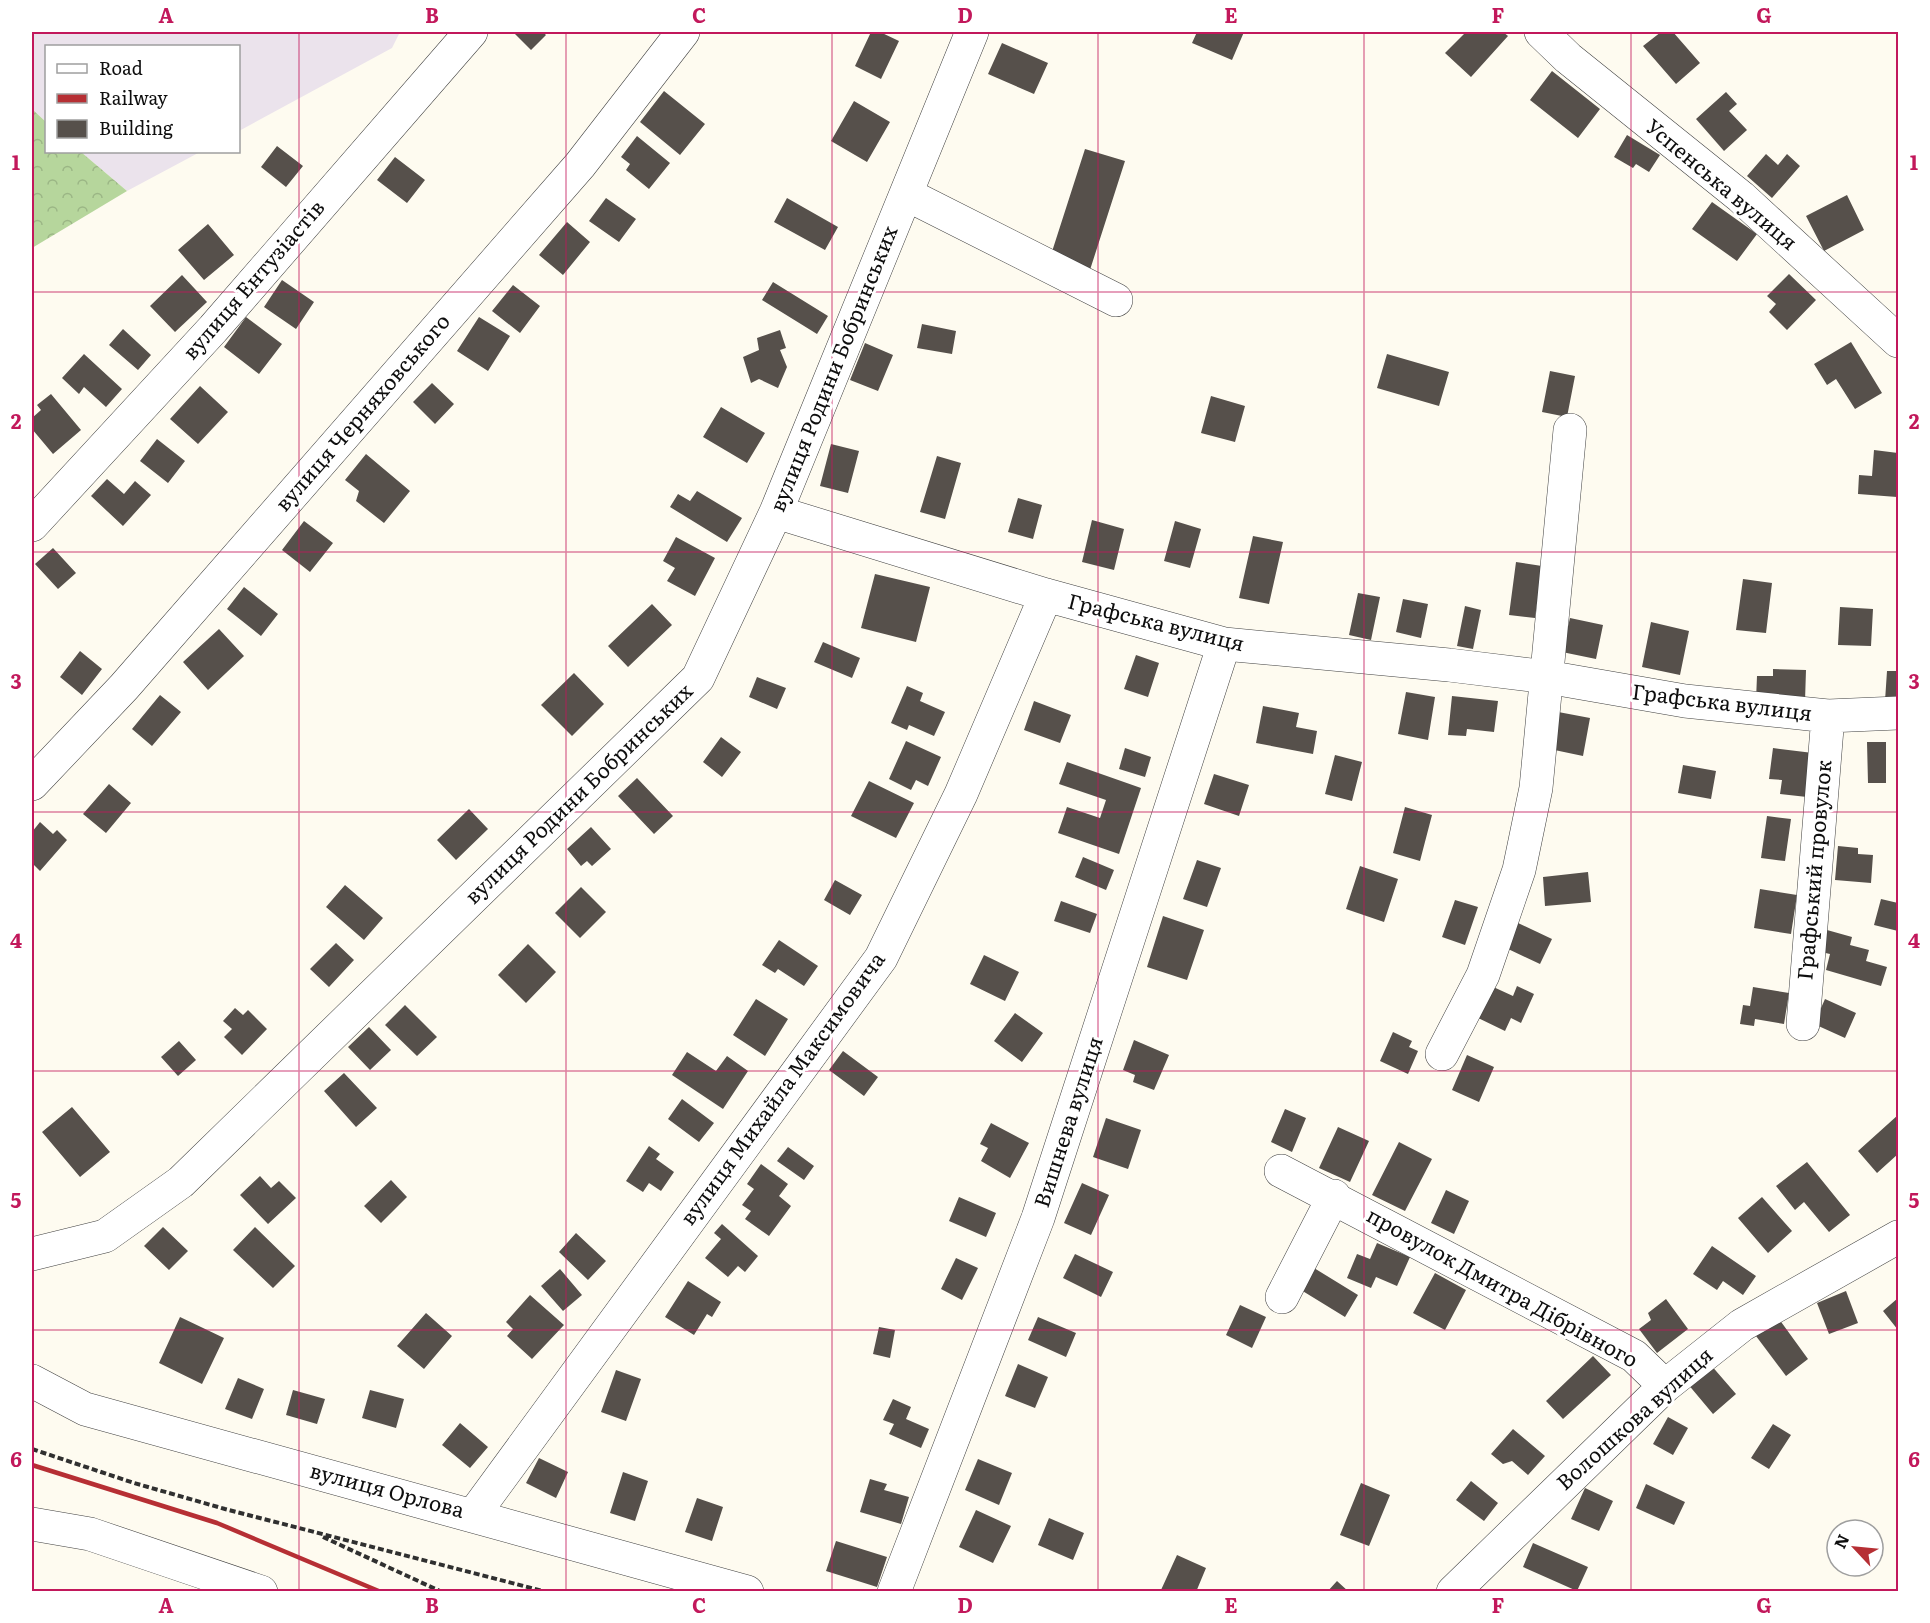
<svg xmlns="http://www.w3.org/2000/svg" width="1930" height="1623" font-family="Literata,serif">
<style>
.industrial{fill:#ebe3ec}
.forest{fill:url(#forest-crowns)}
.building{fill:#56504b}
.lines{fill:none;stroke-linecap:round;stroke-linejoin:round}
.minor-casing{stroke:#414141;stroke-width:34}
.path{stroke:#303030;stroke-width:4;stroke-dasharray:6 3;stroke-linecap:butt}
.minor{stroke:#fff;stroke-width:33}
.rail{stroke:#b62f34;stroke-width:4.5}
.grid{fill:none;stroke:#c2185b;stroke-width:1.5;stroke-opacity:0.55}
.labels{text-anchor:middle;stroke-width:6;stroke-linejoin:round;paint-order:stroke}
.street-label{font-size:21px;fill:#0e0e0e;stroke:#fff}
.neatline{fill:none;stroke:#c2185b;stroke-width:2}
.grid-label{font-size:20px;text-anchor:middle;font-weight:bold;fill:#c2185b}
</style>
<defs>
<pattern id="forest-crowns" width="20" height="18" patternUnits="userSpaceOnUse" patternTransform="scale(1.5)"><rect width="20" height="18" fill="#b6d69c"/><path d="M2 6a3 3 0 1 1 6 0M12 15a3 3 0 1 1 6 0" fill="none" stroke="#9bb685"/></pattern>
</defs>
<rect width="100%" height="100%" fill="#fefbf0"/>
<path class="industrial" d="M 32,32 L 400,32 L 392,48 L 239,131 L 238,46 L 46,46 L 46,122 L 32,109 Z
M 81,152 L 200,152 L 127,191 Z"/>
<path class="forest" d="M 32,109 L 46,122 L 46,152 L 81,152 L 127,191 L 32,248 Z"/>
<path class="building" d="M 513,32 L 543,32 L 546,35 L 531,50 Z
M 871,32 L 880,32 L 899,41 L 881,79 L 855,66 Z
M 1197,32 L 1244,32 L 1232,60 L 1192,43 Z
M 1466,32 L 1503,32 L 1508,36 L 1471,77 L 1445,53 Z
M 1661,32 L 1673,32 L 1700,63 L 1676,84 L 1643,46 Z
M 1002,43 L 1048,63 L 1034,94 L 988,74 Z
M 1552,71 L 1600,109 L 1578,138 L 1530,100 Z
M 664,91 L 705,124 L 680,155 L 640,122 Z
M 1726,92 L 1737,104 L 1729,111 L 1747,130 L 1724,151 L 1696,119 Z
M 854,101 L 890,122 L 867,162 L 831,141 Z
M 1627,135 L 1660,155 L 1649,172 L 1636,164 L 1633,168 L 1614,157 Z
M 637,136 L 670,163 L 649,189 L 626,170 L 630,164 L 621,157 Z
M 277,146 L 303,166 L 286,187 L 261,167 Z
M 1085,149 L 1125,161 L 1089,273 L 1049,261 Z
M 1766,154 L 1778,165 L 1787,154 L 1800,166 L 1772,198 L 1747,176 Z
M 395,157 L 425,180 L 407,203 L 377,180 Z
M 1847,195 L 1864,230 L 1824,251 L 1806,216 Z
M 606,198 L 636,219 L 619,242 L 589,221 Z
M 787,198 L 838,227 L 825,250 L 774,222 Z
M 1712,202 L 1757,234 L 1737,261 L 1692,229 Z
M 567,222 L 590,242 L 563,275 L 539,255 Z
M 208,224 L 234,255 L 204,280 L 178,250 Z
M 1789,274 L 1816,300 L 1787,330 L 1769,312 L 1776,304 L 1767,296 Z
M 182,275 L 207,302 L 175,332 L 150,306 Z
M 282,280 L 314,302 L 296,329 L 264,307 Z
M 773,282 L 828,316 L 817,334 L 762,300 Z
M 513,285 L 540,306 L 520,333 L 492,311 Z
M 246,317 L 282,344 L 259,374 L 224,347 Z
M 479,317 L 510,336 L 488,371 L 457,351 Z
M 922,324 L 956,331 L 952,354 L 917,348 Z
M 123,329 L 151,355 L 138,370 L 109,345 Z
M 780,330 L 786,348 L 780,350 L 787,367 L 778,388 L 759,379 L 751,383 L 743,357 L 759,350 L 757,338 Z
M 1851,342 L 1882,393 L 1855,409 L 1836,379 L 1827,385 L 1814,364 Z
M 865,343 L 893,355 L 878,391 L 850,380 Z
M 84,354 L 122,389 L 106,407 L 84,387 L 79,394 L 62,378 Z
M 1387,354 L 1449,372 L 1439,406 L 1377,388 Z
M 1550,371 L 1575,376 L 1567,417 L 1542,412 Z
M 432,383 L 454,404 L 435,424 L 413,402 Z
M 200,386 L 228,412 L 198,444 L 170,419 Z
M 51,394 L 81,430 L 53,454 L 32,429 L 32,418 L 41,410 L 37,405 Z
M 1211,396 L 1245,406 L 1235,442 L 1201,433 Z
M 721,407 L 765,433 L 747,463 L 703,437 Z
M 157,439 L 185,461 L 168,483 L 140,461 Z
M 831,444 L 859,451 L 848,493 L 820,486 Z
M 1874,450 L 1898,453 L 1897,497 L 1858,494 L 1859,475 L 1872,476 Z
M 366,454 L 410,491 L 384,523 L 356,501 L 359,491 L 345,480 Z
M 937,456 L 961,463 L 945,519 L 920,512 Z
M 107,479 L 124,494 L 135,481 L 151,495 L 123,526 L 91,496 Z
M 697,491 L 742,518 L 727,542 L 670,507 L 678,494 L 690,501 Z
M 1018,498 L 1042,505 L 1033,539 L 1008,532 Z
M 1092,520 L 1124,529 L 1114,570 L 1082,562 Z
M 304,521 L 333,543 L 310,572 L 282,550 Z
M 1175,521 L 1201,529 L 1190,568 L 1164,561 Z
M 1253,536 L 1283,542 L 1269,604 L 1239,598 Z
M 676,537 L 715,558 L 695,596 L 667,581 L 675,568 L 663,561 Z
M 53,548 L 76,573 L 58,589 L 35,564 Z
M 1516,562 L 1542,566 L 1535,618 L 1509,615 Z
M 875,574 L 930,587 L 916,642 L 861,628 Z
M 1743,579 L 1772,583 L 1766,633 L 1736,630 Z
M 244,587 L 278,614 L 261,636 L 227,609 Z
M 1358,593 L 1380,597 L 1371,640 L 1349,635 Z
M 1403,599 L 1428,604 L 1421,638 L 1396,632 Z
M 652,604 L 672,625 L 628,667 L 608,646 Z
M 1465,606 L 1481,610 L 1473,649 L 1457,646 Z
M 1840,607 L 1873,609 L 1871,646 L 1838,645 Z
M 1570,618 L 1603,625 L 1596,659 L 1562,652 Z
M 1651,622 L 1689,631 L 1680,675 L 1642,667 Z
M 219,629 L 244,656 L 208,690 L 183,662 Z
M 823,642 L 860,658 L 852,678 L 814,662 Z
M 80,651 L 102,669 L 82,695 L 60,677 Z
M 1136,655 L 1159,663 L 1148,697 L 1124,689 Z
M 1773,669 L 1806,670 L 1805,701 L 1756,700 L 1757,676 L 1773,676 Z
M 1887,671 L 1898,671 L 1898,702 L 1885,701 Z
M 574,673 L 604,704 L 572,736 L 541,705 Z
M 757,677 L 786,688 L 777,709 L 749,697 Z
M 907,686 L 923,693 L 920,701 L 945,712 L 934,736 L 909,725 L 907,730 L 891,723 Z
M 1406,692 L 1435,697 L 1428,740 L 1398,734 Z
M 160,695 L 181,712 L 152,746 L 132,729 Z
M 1452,696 L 1498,701 L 1494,732 L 1467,729 L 1466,736 L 1448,735 Z
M 1034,701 L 1071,715 L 1060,743 L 1024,730 Z
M 1263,706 L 1299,713 L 1296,727 L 1317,731 L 1313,754 L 1256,743 Z
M 1553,711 L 1590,718 L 1583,756 L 1545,748 Z
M 721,737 L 741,752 L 722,777 L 703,762 Z
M 906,741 L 941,757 L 928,786 L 916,780 L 911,790 L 889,779 Z
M 1867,742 L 1886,742 L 1886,783 L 1868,783 Z
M 1125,748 L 1151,757 L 1145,777 L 1119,769 Z
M 1773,748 L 1813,753 L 1807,797 L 1780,794 L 1782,780 L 1769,779 Z
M 1335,755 L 1362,762 L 1352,801 L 1325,794 Z
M 1067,762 L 1141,788 L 1119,854 L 1058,833 L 1067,807 L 1100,818 L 1106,800 L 1059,784 Z
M 1683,765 L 1716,771 L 1711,799 L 1678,793 Z
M 1214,774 L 1249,785 L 1239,816 L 1204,804 Z
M 637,778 L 673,816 L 654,834 L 618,796 Z
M 869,781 L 914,803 L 896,838 L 851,816 Z
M 109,784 L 131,803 L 106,833 L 83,814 Z
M 1405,807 L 1432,815 L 1420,861 L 1393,853 Z
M 469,809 L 488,829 L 456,860 L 437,840 Z
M 1767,816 L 1791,819 L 1785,861 L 1761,858 Z
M 40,822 L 53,834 L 57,830 L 67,840 L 40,871 L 32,863 L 32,832 Z
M 591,827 L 611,849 L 592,866 L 587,861 L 581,866 L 567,849 Z
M 1838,846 L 1858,848 L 1858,854 L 1873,855 L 1871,883 L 1835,880 Z
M 1083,857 L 1114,870 L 1106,890 L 1075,877 Z
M 1197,860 L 1221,868 L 1207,907 L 1183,899 Z
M 1360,866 L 1398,879 L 1384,922 L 1346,909 Z
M 1588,872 L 1591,902 L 1545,906 L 1543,877 Z
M 835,880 L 862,895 L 850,915 L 824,900 Z
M 345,885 L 383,918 L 364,940 L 326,907 Z
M 581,887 L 606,912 L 580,938 L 555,913 Z
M 1760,889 L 1797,895 L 1791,934 L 1754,928 Z
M 1881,899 L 1898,903 L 1898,931 L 1874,925 Z
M 1455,900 L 1478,907 L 1465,945 L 1442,937 Z
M 1061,901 L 1097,914 L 1090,933 L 1054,921 Z
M 1163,916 L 1204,930 L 1187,980 L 1147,967 Z
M 1518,923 L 1552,939 L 1540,964 L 1506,948 Z
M 1827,930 L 1852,937 L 1850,945 L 1869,950 L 1866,961 L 1887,967 L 1881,986 L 1826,970 L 1830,954 L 1821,952 Z
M 779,940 L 818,966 L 804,986 L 778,969 L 775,973 L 762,965 Z
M 336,943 L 354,960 L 329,987 L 310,969 Z
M 528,944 L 556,972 L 526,1003 L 498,975 Z
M 984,955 L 1019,972 L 1005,1001 L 970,984 Z
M 1489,985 L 1513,996 L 1517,986 L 1534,994 L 1521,1023 L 1511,1018 L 1505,1031 L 1474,1016 Z
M 1753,987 L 1789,993 L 1784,1024 L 1755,1019 L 1754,1026 L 1740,1024 L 1743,1005 L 1750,1006 Z
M 756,999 L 788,1019 L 765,1056 L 733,1035 Z
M 1825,999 L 1856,1013 L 1845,1038 L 1814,1024 Z
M 405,1005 L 437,1037 L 417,1056 L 385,1025 Z
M 235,1008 L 243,1015 L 248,1010 L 267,1029 L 242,1055 L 224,1037 L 232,1029 L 223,1021 Z
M 1015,1013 L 1043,1033 L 1022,1062 L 994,1041 Z
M 369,1027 L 391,1050 L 370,1070 L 348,1047 Z
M 1393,1032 L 1412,1041 L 1409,1047 L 1418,1051 L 1408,1074 L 1380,1061 Z
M 1134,1040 L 1169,1055 L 1154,1090 L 1133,1082 L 1135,1075 L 1123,1070 Z
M 179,1041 L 196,1060 L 178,1076 L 161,1057 Z
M 843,1051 L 878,1077 L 864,1096 L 829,1070 Z
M 687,1052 L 716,1071 L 727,1056 L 748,1071 L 723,1109 L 672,1075 Z
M 1467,1055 L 1494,1067 L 1479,1102 L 1452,1090 Z
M 344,1073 L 377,1108 L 356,1127 L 324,1091 Z
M 682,1099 L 714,1123 L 699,1142 L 668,1119 Z
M 72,1107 L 110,1152 L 80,1177 L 42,1132 Z
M 1285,1109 L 1306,1118 L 1292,1152 L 1271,1142 Z
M 1898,1115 L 1898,1154 L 1877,1173 L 1858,1151 Z
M 1106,1118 L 1141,1130 L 1128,1169 L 1093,1157 Z
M 991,1123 L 1029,1143 L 1010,1178 L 981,1161 L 988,1148 L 980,1144 Z
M 1338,1127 L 1369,1141 L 1350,1182 L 1319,1168 Z
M 1399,1142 L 1432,1159 L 1405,1211 L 1372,1195 Z
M 649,1146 L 660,1154 L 656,1159 L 674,1172 L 661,1191 L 649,1183 L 643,1192 L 626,1181 Z
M 788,1147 L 814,1166 L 804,1180 L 777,1161 Z
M 1807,1162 L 1850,1215 L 1829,1232 L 1804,1202 L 1795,1210 L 1776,1186 Z
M 761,1164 L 788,1184 L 779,1196 L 791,1206 L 769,1236 L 745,1219 L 751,1211 L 742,1205 L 754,1189 L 747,1184 Z
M 260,1176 L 271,1188 L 279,1181 L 296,1198 L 268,1224 L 240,1195 Z
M 391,1180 L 407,1197 L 381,1223 L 364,1206 Z
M 1082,1183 L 1109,1195 L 1091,1235 L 1064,1223 Z
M 1446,1190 L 1469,1201 L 1454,1234 L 1431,1223 Z
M 959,1197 L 996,1213 L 986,1237 L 949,1221 Z
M 1762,1197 L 1792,1231 L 1768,1253 L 1738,1218 Z
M 722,1224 L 758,1256 L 745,1272 L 738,1266 L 728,1277 L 705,1258 L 721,1239 L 714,1233 Z
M 163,1227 L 188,1251 L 169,1270 L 144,1246 Z
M 255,1227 L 295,1266 L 273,1288 L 233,1250 Z
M 576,1233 L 606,1261 L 588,1280 L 559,1252 Z
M 1377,1243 L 1410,1257 L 1397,1286 L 1376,1277 L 1371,1288 L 1347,1278 L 1357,1254 L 1370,1259 Z
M 1712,1246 L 1756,1276 L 1743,1295 L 1723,1281 L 1717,1290 L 1693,1274 Z
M 1075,1254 L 1113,1272 L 1101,1297 L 1063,1278 Z
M 956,1258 L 978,1268 L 962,1300 L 941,1289 Z
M 1314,1268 L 1358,1295 L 1345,1317 L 1301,1290 Z
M 560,1269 L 582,1295 L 563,1311 L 541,1286 Z
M 1435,1273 L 1466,1290 L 1445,1330 L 1413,1313 Z
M 688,1281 L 721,1302 L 712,1317 L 707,1314 L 694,1335 L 665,1317 Z
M 1846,1291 L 1858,1323 L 1829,1334 L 1817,1303 Z
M 530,1295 L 564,1325 L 532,1359 L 507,1336 L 513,1329 L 506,1322 Z
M 1898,1298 L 1898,1330 L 1883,1311 Z
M 1666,1299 L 1688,1329 L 1657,1353 L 1639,1329 L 1651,1320 L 1648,1313 Z
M 1240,1305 L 1266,1317 L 1252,1348 L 1226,1335 Z
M 426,1313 L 452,1336 L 424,1369 L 397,1346 Z
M 180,1317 L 224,1338 L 202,1384 L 159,1363 Z
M 1038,1317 L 1076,1333 L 1066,1357 L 1028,1340 Z
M 1779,1319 L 1808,1359 L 1786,1376 L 1756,1336 Z
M 879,1327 L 895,1330 L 890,1358 L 873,1354 Z
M 1593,1356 L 1611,1375 L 1563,1419 L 1546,1401 Z
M 1018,1364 L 1048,1377 L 1035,1408 L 1005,1396 Z
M 1710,1364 L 1736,1394 L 1713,1414 L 1687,1383 Z
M 616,1370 L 641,1379 L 626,1421 L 601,1412 Z
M 238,1378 L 264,1389 L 252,1419 L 225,1409 Z
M 293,1390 L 325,1399 L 317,1424 L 286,1415 Z
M 370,1390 L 404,1399 L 396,1428 L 362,1418 Z
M 893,1399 L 911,1407 L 906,1419 L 929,1429 L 921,1448 L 889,1434 L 894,1424 L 883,1420 Z
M 1668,1417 L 1688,1428 L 1673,1455 L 1653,1444 Z
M 460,1423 L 488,1447 L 470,1468 L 442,1445 Z
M 1773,1424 L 1791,1435 L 1769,1469 L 1751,1458 Z
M 1513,1429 L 1545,1456 L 1528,1475 L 1512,1461 L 1503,1464 L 1491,1454 Z
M 539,1458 L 568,1472 L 556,1498 L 526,1483 Z
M 978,1459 L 1012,1473 L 999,1505 L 965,1490 Z
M 623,1472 L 648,1481 L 635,1521 L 610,1513 Z
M 870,1479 L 887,1484 L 884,1490 L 909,1497 L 901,1524 L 860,1512 Z
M 1471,1481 L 1498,1503 L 1484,1521 L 1456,1500 Z
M 1361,1483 L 1390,1495 L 1369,1546 L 1340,1535 Z
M 1646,1484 L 1685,1502 L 1674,1525 L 1636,1508 Z
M 1585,1488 L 1613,1501 L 1599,1531 L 1571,1519 Z
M 697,1498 L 723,1507 L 712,1541 L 685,1532 Z
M 976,1510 L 1011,1526 L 993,1563 L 959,1547 Z
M 1049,1518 L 1084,1533 L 1073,1560 L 1038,1545 Z
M 836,1541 L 887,1557 L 877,1587 L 826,1571 Z
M 1533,1543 L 1588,1567 L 1577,1591 L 1523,1567 Z
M 1177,1555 L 1206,1568 L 1196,1592 L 1161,1590 Z
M 1337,1581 L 1349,1592 L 1327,1592 Z"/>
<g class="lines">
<defs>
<path id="minor" d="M 1541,32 L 1568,58 L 1741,197 L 1898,341
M 906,194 L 1116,300
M 776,512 L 1046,595 L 1224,644 L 1449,665 L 1547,677 L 1685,701 L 1828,716 L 1898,713
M 32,525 L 213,329 L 471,32
M 32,784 L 124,687 L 580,165 L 683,32
M 1803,1024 L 1828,716
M 1442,1054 L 1483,975 L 1519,870 L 1536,788 L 1570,430
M 1281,1171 L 1634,1356 L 1665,1386
M 32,1254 L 105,1236 L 181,1182 L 698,678 L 776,512 L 972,32
M 1282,1297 L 1334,1196
M 32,1381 L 85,1409 L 747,1592
M 474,1514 L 881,958 L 961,794 L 1046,595
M 32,1524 L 90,1534 L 261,1592
M 894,1592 L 1038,1218 L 1224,644
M 1453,1592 L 1665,1386 L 1742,1325 L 1898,1237"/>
</defs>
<use href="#minor" class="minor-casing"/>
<path class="path" d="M 32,1449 L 134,1483 L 225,1509 L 547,1592
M 323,1537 L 442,1592"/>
<use href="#minor" class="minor"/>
<path class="rail" d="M 32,1465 L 217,1523 L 381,1592"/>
</g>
<path class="grid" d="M 299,32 L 299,1592M 566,32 L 566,1592M 832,32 L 832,1592M 1098,32 L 1098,1592M 1364,32 L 1364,1592M 1631,32 L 1631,1592M 32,292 L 1898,292M 32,552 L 1898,552M 32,812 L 1898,812M 32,1071 L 1898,1071M 32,1330 L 1898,1330"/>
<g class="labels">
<g class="street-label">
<text transform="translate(1721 185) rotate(40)" y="7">Успенська вулиця</text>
<text transform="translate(254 280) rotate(-49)" y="7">вулиця Ентузіастів</text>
<text transform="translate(834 369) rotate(-68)" y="7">вулиця Родини Бобринських</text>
<text transform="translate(363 413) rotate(-49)" y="7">вулиця Черняховського</text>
<text transform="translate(1156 623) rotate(14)" y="7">Графська вулиця</text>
<text transform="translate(1722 703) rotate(7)" y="7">Графська вулиця</text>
<text transform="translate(579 794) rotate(-44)" y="7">вулиця Родини Бобринських</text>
<text transform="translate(1815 870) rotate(-85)" y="7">Графський провулок</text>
<text transform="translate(783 1089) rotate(-54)" y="7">вулиця Михайла Максимовича</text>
<text transform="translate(1069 1122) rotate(-72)" y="7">Вишнева вулиця</text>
<text transform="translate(1502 1288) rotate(29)" y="7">провулок Дмитра Дібрівного</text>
<text transform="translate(1635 1419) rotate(-42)" y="7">Волошкова вулиця</text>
<text transform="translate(387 1491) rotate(15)" y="7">вулиця Орлова</text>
</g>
</g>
<rect width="1930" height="1623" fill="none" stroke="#ffffff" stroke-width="66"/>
<rect x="45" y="45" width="195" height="108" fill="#ffffff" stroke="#9f9f9f" stroke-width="1.5"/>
<rect x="57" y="64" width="30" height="9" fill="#ffffff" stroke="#9f9f9f" stroke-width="1.5"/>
<text x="99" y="75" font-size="18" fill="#0e0e0e">Road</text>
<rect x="57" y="94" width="30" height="9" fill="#b62f34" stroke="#9f9f9f" stroke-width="1.5"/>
<text x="99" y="105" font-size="18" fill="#0e0e0e">Railway</text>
<rect x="57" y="120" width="30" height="18" fill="#56504b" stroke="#9f9f9f" stroke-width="1.5"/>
<text x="99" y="135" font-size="18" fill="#0e0e0e">Building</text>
<g transform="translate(1855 1548) rotate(296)"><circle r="28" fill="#ffffff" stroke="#9f9f9f" stroke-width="1.5"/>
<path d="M0-4.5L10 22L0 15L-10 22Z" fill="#b62f34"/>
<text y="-9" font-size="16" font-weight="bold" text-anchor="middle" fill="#0e0e0e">N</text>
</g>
<rect x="33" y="33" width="1864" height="1557" class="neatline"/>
<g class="grid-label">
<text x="166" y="23">A</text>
<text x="432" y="23">B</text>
<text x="699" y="23">C</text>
<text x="965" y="23">D</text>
<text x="1231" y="23">E</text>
<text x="1498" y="23">F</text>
<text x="1764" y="23">G</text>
<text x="16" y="170">1</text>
<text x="1914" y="170">1</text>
<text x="16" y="429">2</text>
<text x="1914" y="429">2</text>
<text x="16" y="689">3</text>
<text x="1914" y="689">3</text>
<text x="16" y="948">4</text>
<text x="1914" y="948">4</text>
<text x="16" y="1208">5</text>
<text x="1914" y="1208">5</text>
<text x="16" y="1467">6</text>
<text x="1914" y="1467">6</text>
<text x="166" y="1613">A</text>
<text x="432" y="1613">B</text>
<text x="699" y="1613">C</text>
<text x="965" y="1613">D</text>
<text x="1231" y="1613">E</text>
<text x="1498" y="1613">F</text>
<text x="1764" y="1613">G</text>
</g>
</svg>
